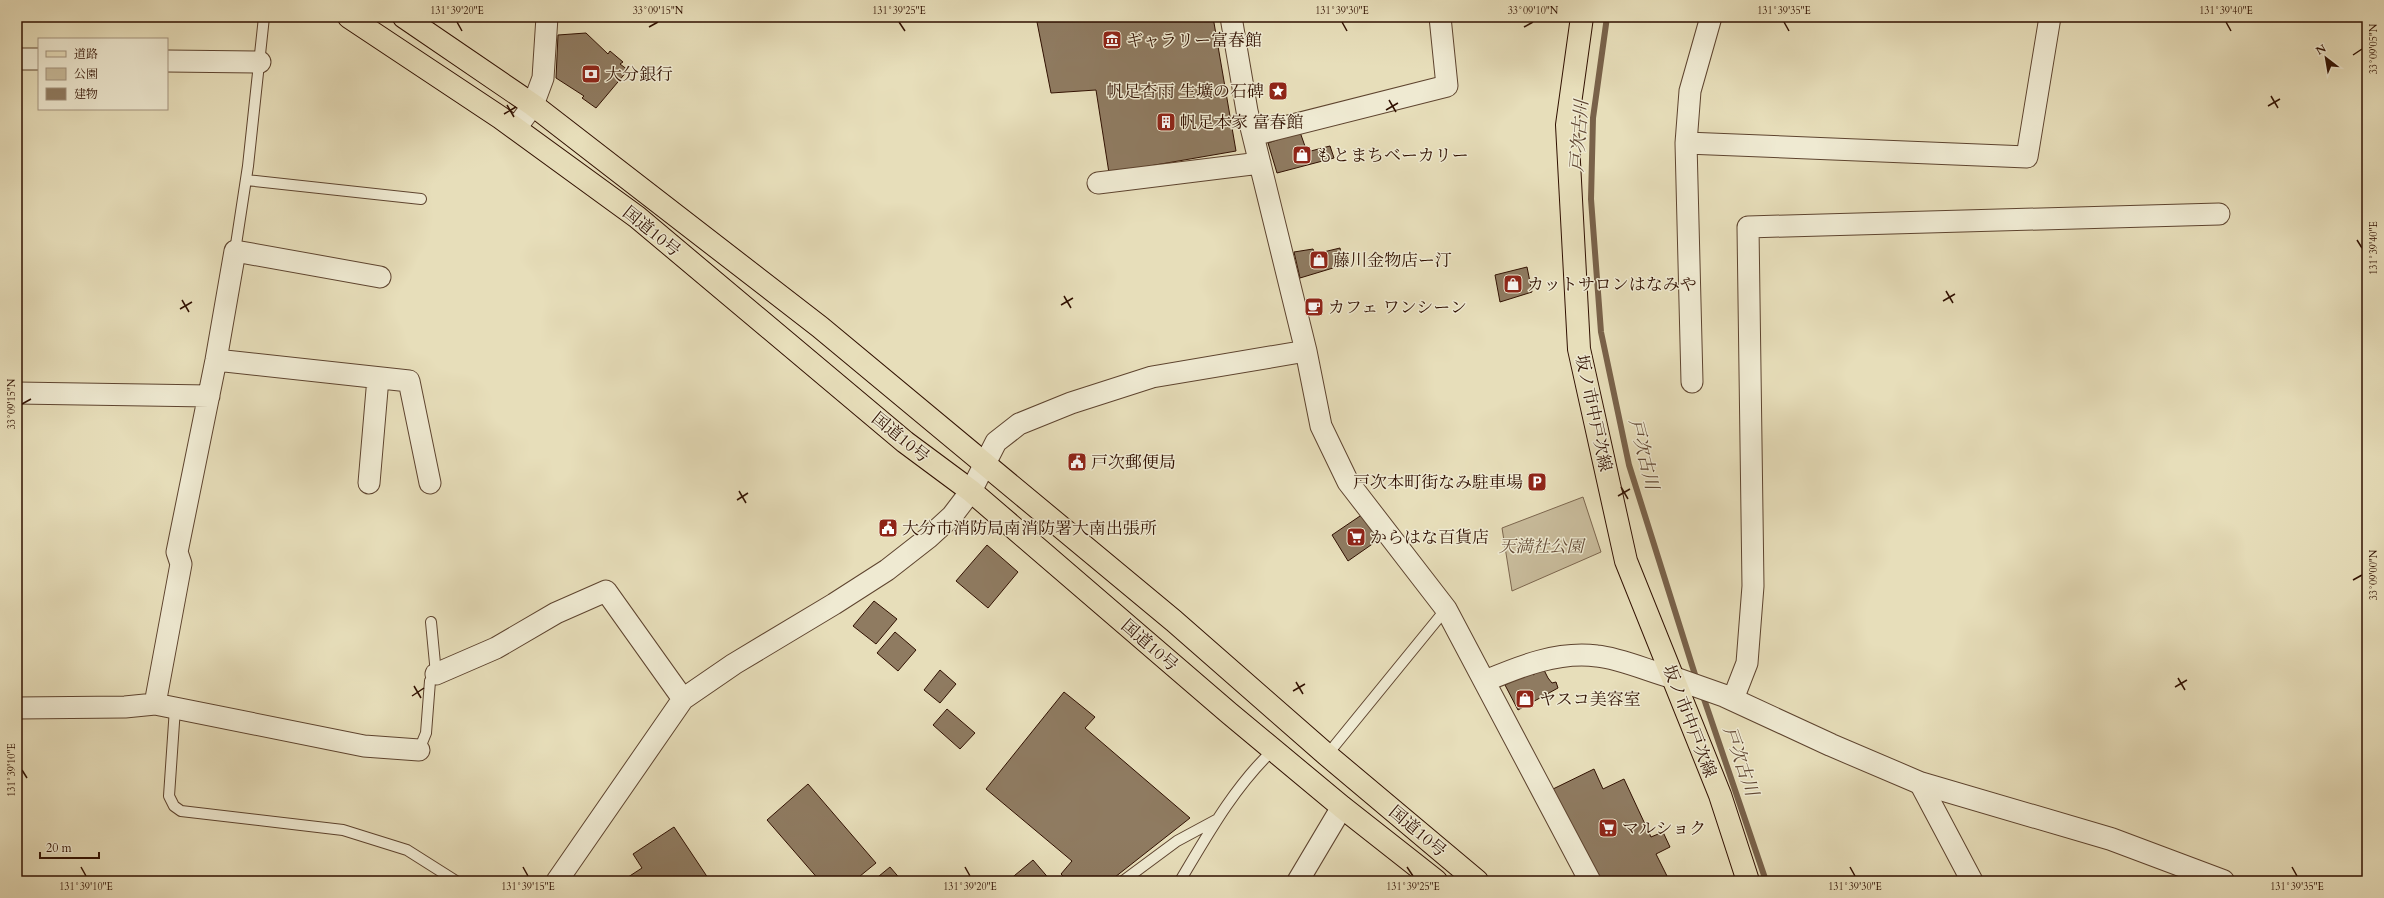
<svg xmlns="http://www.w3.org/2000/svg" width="2384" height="898" font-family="Cardo,'Noto Serif JP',serif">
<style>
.green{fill:#c8bb9b;stroke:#7c664e}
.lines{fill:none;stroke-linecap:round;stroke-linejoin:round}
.stream{stroke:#79624a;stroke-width:6}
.building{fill:#8f7b61;stroke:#301001}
.service-casing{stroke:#5e442f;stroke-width:12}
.minor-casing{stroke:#5e442f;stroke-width:23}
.tertiary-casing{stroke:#5e442f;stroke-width:24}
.primary-casing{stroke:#301001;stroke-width:24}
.trunk-casing{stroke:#301001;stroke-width:24}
.service{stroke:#efead2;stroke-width:10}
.minor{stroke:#efead2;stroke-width:21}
.tertiary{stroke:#efead2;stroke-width:22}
.primary{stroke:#e7deba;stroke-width:22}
.trunk{stroke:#e7deba;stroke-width:22}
.ticks{fill:none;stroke:#301001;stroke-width:1.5}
.labels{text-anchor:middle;stroke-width:3;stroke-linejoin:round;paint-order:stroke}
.poi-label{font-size:17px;fill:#301001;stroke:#efead2;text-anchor:start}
.street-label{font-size:17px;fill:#301001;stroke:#efead2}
.park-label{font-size:17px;font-style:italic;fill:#654c37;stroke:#efead2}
.water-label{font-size:18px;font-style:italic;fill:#604632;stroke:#efead2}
.neatline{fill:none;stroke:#301001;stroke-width:1.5}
.ticks-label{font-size:10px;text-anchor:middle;fill:#301001}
</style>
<rect width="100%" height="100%" fill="#e7deba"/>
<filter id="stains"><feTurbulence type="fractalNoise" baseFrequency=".005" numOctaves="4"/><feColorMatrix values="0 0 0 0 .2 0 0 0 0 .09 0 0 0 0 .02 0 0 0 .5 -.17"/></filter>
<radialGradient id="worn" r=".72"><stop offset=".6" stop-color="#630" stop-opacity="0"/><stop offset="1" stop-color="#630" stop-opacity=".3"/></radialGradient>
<path class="green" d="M 1583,497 L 1601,552 L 1512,591 L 1502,528 Z"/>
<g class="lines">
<path class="stream" d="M 1607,17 L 1593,118 L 1591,199 L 1601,332 L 1629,465 L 1697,681
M 1702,693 L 1766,881"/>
</g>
<path class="building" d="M 1036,17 L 1213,17 L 1236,151 L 1109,173 L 1096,90 L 1051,93 Z
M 586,33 L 608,54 L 610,51 L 623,62 L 620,64 L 628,70 L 596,108 L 582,98 L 584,96 L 556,78 L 558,35 Z
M 1300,132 L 1307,152 L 1330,146 L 1334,158 L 1277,173 L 1268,143 Z
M 1340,248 L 1343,265 L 1300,278 L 1294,252 L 1313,249 L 1315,254 Z
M 1527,267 L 1532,292 L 1500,302 L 1495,275 Z
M 1363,514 L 1381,538 L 1348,561 L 1332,535 Z
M 987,545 L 1018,572 L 988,608 L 956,581 Z
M 874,601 L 897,619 L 876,644 L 853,626 Z
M 895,632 L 916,650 L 898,671 L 877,653 Z
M 1543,668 L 1548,678 L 1552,683 L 1556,682 L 1558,688 L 1518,710 L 1505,685 L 1532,671 L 1533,675 Z
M 940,670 L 956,684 L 940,703 L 924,690 Z
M 1064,692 L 1095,717 L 1085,728 L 1190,818 L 1110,881 L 1068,881 L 1061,874 L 1072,861 L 986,789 Z
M 947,709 L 975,733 L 960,749 L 933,725 Z
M 1594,769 L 1603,789 L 1624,779 L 1651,837 L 1663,832 L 1670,847 L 1656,854 L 1669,880 L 1595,881 L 1551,790 Z
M 808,784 L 876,863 L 854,881 L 820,881 L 767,820 Z
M 674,827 L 710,881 L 622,881 L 642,868 L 633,854 Z
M 1033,860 L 1051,881 L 1008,881 Z
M 890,867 L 902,881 L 873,881 Z"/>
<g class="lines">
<defs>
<path id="service" d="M 246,180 L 421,199
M 235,251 L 248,166 L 264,17
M 175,708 L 169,796 L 174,806 L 181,811 L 343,830 L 407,850 L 456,881
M 419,750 L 426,733 L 430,681 L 436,674 L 431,622
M 1327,755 L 1446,609
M 1123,881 L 1177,841 L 1216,820
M 1180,881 C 1208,834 1234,787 1274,749"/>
<path id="minor" d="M 1231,17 L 1247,111 L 1306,351 L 1321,426 L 1348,482 L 1446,609 L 1590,881
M 17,59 L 39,59
M 167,61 L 260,62
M 516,128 L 533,105 L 543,78 L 547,17
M 1253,135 L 1447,86 L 1440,17
M 1686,143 L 2027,157 L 2050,17
M 1098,183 L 1260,163
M 216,360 L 409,381 L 430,483
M 1692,382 L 1686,143 L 1690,91 L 1711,17
M 17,393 L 209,396
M 369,483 L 378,378
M 436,674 L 496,648 L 556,613 L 606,591 L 683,699
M 1485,681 C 1521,666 1558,651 1597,656 C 1620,658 1651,672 1674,678
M 1733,699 L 1747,663 L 1753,586 L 1748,227 L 2219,214
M 155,704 L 181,564 L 177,552 L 216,360 L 235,251 L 380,277
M 17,708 L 125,707 L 155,704 L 364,746 L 419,750
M 1920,783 L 1972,881
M 557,881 L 683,699 L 734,664 L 834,604 L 887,570 L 928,538 L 952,516 L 971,491 L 996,442 L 1019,424 L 1071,403 L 1152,377 L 1306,351
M 1298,881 L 1342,807"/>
<path id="tertiary" d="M 1674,678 L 1725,696 L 1831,745 L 1920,783 L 2111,839 L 2223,881"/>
<path id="primary" d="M 1582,17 L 1567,125 L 1579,349 L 1626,561 L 1720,795 L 1748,881"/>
<path id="trunk" d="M 349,17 L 501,118 L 637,217 L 905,442 L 971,491 L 1229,713 L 1342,807 L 1436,881
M 404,17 L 533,105 L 820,327 L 1174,621 L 1327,755 L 1477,881"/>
</defs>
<use href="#service" class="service-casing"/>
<use href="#minor" class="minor-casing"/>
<use href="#tertiary" class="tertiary-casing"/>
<use href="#primary" class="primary-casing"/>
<use href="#trunk" class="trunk-casing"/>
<use href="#service" class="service"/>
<use href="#minor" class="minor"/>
<use href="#tertiary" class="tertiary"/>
<use href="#primary" class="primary"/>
<use href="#trunk" class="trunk"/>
</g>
<path class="ticks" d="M 457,22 L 462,31M 899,22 L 905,31M 1342,22 L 1347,31M 1784,22 L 1789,31M 2226,22 L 2231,31M 649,27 L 658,22M 1524,27 L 1533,22M 2353,55 L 2362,49M 2271,96 L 2278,108M 1389,100 L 1396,112M 507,105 L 514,117M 2268,106 L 2280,99M 1386,110 L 1398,103M 504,114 L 516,107M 2357,240 L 2362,248M 1946,291 L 1953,303M 1064,296 L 1071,308M 182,300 L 189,312M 1943,301 L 1955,294M 1061,305 L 1073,298M 180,309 L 192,302M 22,404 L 31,399M 1621,487 L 1628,499M 739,491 L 746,503M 1618,496 L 1630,489M 737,500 L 748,493M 2353,580 L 2362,575M 2178,678 L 2185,690M 1296,682 L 1303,694M 414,686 L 421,698M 2175,687 L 2187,680M 1293,691 L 1305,684M 412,696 L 424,688M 22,770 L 27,778M 81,867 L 86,876M 523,867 L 528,876M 965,867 L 970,876M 1407,867 L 1413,876M 1850,867 L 1855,876M 2292,867 L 2297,876"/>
<defs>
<symbol id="museum-square" viewBox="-11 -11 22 22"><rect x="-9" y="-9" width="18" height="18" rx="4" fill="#8f2418" stroke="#efead2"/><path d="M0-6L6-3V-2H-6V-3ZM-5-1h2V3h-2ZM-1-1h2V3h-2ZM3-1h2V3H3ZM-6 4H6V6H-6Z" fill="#fff"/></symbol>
<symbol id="bank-square" viewBox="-11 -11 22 22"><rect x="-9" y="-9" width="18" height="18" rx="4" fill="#8f2418" stroke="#efead2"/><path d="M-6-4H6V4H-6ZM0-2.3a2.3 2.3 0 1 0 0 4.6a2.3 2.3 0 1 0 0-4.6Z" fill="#fff"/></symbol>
<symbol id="sight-square" viewBox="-11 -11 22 22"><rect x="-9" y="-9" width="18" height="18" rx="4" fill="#8f2418" stroke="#efead2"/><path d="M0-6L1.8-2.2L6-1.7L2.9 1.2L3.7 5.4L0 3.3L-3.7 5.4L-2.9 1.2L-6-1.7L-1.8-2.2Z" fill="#fff"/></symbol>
<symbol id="building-square" viewBox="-11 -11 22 22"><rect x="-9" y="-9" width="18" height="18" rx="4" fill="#8f2418" stroke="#efead2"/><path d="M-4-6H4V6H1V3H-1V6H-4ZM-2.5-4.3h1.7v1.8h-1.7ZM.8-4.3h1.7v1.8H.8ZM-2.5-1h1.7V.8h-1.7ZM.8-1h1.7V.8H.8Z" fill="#fff"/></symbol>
<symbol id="shop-square" viewBox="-11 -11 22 22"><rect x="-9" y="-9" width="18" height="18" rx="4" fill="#8f2418" stroke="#efead2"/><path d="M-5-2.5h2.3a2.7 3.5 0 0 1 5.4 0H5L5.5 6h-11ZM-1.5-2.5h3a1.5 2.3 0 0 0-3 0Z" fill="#fff"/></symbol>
<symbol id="cafe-square" viewBox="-11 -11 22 22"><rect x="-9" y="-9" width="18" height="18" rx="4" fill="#8f2418" stroke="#efead2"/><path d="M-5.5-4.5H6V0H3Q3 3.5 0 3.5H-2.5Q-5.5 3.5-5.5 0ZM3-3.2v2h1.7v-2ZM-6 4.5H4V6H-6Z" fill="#fff"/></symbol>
<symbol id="civic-square" viewBox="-11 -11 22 22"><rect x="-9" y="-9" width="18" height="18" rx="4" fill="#8f2418" stroke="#efead2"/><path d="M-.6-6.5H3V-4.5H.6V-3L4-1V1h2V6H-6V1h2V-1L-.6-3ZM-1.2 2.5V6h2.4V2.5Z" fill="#fff"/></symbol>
<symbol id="parking-square" viewBox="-11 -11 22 22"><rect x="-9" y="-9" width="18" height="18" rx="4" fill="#8f2418" stroke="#efead2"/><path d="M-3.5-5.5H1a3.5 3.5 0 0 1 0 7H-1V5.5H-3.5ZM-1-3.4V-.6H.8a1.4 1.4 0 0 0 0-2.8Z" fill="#fff"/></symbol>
<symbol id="supermarket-square" viewBox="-11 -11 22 22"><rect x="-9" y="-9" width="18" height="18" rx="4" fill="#8f2418" stroke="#efead2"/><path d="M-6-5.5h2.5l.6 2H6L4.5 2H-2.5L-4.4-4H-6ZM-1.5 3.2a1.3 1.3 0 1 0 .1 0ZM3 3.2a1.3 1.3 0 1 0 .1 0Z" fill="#fff"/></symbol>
</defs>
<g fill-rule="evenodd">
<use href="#museum-square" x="1101" y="29" width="22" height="22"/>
<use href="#bank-square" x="580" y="63" width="22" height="22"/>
<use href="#sight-square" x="1267" y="80" width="22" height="22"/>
<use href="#building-square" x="1155" y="111" width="22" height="22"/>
<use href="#shop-square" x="1291" y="144" width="22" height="22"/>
<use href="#shop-square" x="1308" y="249" width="22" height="22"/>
<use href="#shop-square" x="1502" y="273" width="22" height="22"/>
<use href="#cafe-square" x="1303" y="296" width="22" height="22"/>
<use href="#civic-square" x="1066" y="451" width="22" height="22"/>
<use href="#parking-square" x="1526" y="471" width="22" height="22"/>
<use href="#civic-square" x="877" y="517" width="22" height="22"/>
<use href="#supermarket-square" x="1345" y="526" width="22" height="22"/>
<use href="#shop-square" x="1514" y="688" width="22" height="22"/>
<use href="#supermarket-square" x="1597" y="817" width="22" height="22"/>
</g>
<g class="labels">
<g class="poi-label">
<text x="1126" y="46">ギャラリー富春館</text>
<text x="605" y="80">大分銀行</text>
<text x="1264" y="97" text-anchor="end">帆足杏雨 生壙の石碑</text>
<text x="1180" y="128">帆足本家 富春館</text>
<text x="1316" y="161">もとまちベーカリー</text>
<text x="1333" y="266">藤川金物店ー汀</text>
<text x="1527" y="290">カットサロンはなみや</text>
<text x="1328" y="313">カフェ ワンシーン</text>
<text x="1091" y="468">戸次郵便局</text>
<text x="1523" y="488" text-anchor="end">戸次本町街なみ駐車場</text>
<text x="902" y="534">大分市消防局南消防署大南出張所</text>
<text x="1370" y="543">からはな百貨店</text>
<text x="1539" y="705">ヤスコ美容室</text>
<text x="1622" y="834">マルショク</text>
</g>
<g class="street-label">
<text transform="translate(652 231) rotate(39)" y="6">国道10号</text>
<text transform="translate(1594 413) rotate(78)" y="6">坂ノ市中戸次線</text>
<text transform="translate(901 437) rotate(39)" y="6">国道10号</text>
<text transform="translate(1150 645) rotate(41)" y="6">国道10号</text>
<text transform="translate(1690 721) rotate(69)" y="6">坂ノ市中戸次線</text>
<text transform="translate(1418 831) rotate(40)" y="6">国道10号</text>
</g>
<g class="park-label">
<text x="1541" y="552">天満社公園</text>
</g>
<g class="water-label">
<text transform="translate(1579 136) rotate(-86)" y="6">戸次古川</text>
<text transform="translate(1644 454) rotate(76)" y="6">戸次古川</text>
<text transform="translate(1741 761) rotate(71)" y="6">戸次古川</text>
</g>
</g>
<rect width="2384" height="898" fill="none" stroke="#e7deba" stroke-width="44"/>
<rect x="38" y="38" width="130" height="72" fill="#efead2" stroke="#a3937e"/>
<rect x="46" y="51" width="20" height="6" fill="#e7deba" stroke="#a3937e"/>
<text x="74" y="58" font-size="12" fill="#301001">道路</text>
<rect x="46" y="68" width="20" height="12" fill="#c8bb9b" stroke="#a3937e"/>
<text x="74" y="78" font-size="12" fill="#301001">公園</text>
<rect x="46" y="88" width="20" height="12" fill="#8f7b61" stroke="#a3937e"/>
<text x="74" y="98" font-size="12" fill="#301001">建物</text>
<g transform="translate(2326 58) rotate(329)" stroke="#efead2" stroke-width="3" paint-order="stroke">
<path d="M0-3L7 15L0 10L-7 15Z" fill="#301001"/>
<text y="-6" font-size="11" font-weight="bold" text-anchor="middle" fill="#301001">N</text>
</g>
<path d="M40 852v6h59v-6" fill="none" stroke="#301001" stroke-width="2"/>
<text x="46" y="852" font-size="12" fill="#301001" stroke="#efead2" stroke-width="3" paint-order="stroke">20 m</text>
<rect x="22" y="22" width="2340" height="854" class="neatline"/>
<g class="ticks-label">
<text x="457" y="14">131°39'20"E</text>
<text x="658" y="14">33°09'15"N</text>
<text x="899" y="14">131°39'25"E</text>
<text x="1342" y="14">131°39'30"E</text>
<text x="1533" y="14">33°09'10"N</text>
<text x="1784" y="14">131°39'35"E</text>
<text x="2226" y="14">131°39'40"E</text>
<text transform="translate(2373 49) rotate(-90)" y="4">33°09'05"N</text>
<text transform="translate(2373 248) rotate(-90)" y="4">131°39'40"E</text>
<text transform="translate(11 404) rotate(-90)" y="4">33°09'15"N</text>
<text transform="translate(2373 575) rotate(-90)" y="4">33°09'00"N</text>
<text transform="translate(11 770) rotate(-90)" y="4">131°39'10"E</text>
<text x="86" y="890">131°39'10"E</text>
<text x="528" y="890">131°39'15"E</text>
<text x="970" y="890">131°39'20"E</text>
<text x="1413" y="890">131°39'25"E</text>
<text x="1855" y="890">131°39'30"E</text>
<text x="2297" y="890">131°39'35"E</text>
</g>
<rect width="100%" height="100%" filter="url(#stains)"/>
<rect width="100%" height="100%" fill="url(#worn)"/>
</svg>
